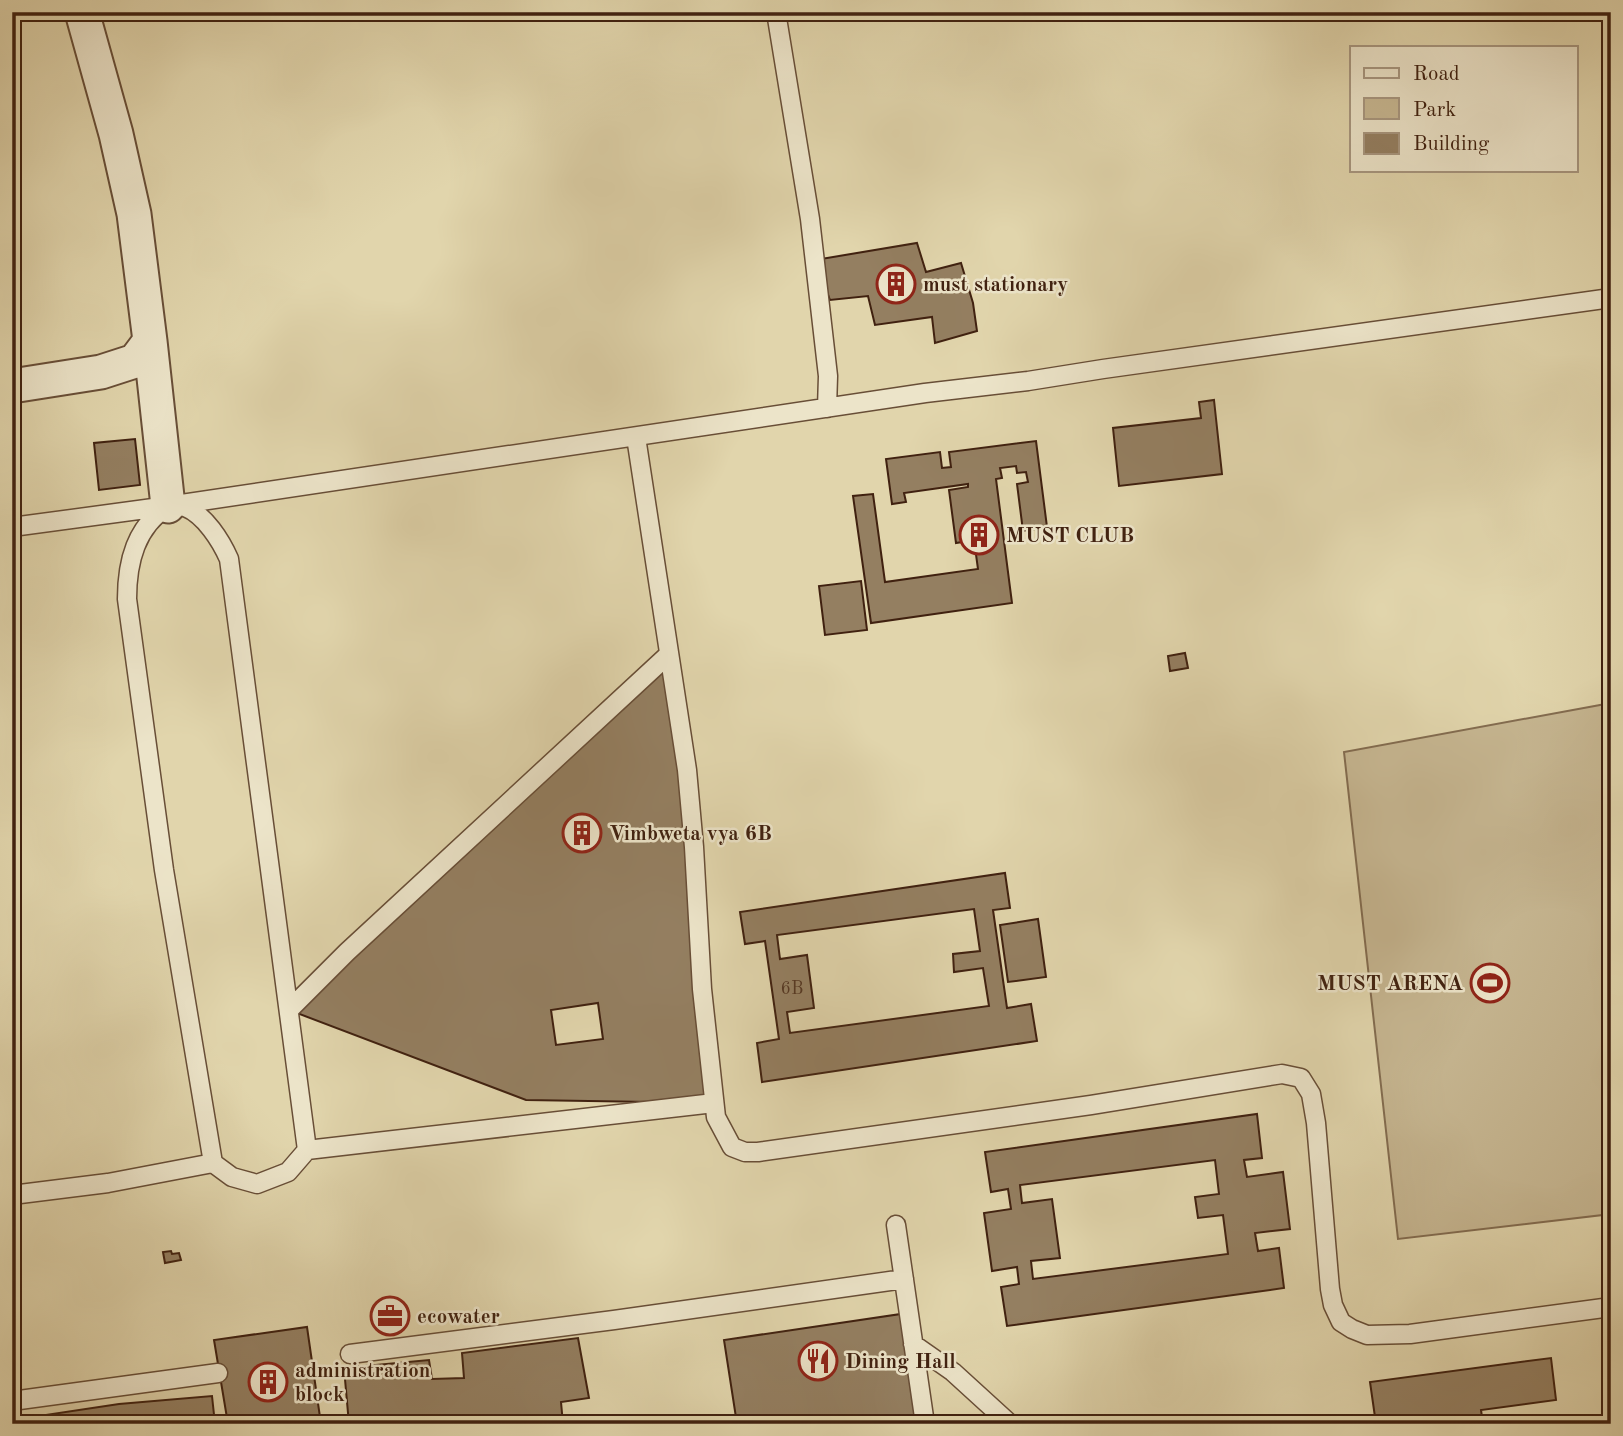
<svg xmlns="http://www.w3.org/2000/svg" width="1623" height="1436" font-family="'Old Standard TT',serif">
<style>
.green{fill:#c6b691;stroke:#836c50;stroke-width:2}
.building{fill:#947f61;stroke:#402110;stroke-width:2;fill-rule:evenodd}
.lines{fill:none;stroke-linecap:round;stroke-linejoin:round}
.lane-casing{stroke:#684e37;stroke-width:21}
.street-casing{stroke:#684e37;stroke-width:37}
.lane{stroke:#ece4c9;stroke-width:18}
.street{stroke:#ece4c9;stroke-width:33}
.labels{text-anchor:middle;stroke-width:5;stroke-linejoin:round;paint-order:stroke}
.number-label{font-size:18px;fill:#553824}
.poi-label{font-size:21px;font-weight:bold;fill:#402110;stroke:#ece4c9;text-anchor:start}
</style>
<rect width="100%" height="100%" fill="#e1d5ac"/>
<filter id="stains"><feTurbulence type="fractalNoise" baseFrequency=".00286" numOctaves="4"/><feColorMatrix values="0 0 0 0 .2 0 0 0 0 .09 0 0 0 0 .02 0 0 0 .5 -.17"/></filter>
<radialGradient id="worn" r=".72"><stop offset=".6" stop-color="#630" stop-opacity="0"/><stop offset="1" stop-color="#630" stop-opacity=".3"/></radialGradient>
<path class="green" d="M 1611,703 L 1611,1214 L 1398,1239 L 1344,752 Z"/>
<path class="building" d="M 917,243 L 926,272 L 961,263 L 973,303 L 977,331 L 935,343 L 932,317 L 875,325 L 868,296 L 830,300 L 815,260 Z
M 1214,400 L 1222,474 L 1119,486 L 1113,428 L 1201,418 L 1199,402 Z
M 135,439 L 140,485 L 99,490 L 94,443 Z
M 1036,441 L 1047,527 L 1023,531 L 1017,484 L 1028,482 L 1026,472 L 1017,473 L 1016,466 L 1000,468 L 1002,478 L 996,479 L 1012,603 L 871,623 L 853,496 L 873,494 L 885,582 L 978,569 L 974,540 L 956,543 L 949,490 L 968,487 L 968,484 L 904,493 L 906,502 L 892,504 L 886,459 L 940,452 L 942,468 L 951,467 L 949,452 Z
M 861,581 L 867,630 L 825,635 L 819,586 Z
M 1185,653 L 1188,668 L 1170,671 L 1168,656 Z
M 668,655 L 714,1103 L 526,1100 L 289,1010 Z
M 1005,873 L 1010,908 L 993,910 L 1007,1008 L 1031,1004 L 1037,1041 L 762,1082 L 757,1043 L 779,1039 L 765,941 L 745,944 L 740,912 ZM 974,909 L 980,951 L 953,954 L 954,972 L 983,968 L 989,1006 L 790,1033 L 787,1012 L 814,1008 L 807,955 L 780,959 L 777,935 Z
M 1038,919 L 1046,977 L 1008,982 L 1000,925 Z
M 598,1003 L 603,1039 L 556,1045 L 551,1010 Z
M 1257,1114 L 1262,1158 L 1244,1160 L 1247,1177 L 1283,1172 L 1290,1229 L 1255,1233 L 1258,1251 L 1279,1248 L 1284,1288 L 1007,1326 L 1001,1287 L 1019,1284 L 1017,1267 L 992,1271 L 984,1213 L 1011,1209 L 1008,1189 L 991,1192 L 985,1152 ZM 1215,1160 L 1219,1194 L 1195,1197 L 1198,1218 L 1223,1215 L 1228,1254 L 1033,1279 L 1031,1261 L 1060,1258 L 1052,1199 L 1022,1203 L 1020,1185 Z
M 171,1251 L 172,1254 L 179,1253 L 181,1260 L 165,1263 L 163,1252 Z
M 901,1314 L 917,1424 L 737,1424 L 724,1340 Z
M 307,1327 L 321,1424 L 228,1424 L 214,1340 Z
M 578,1338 L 589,1398 L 561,1402 L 563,1424 L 349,1424 L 344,1368 L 429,1360 L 432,1379 L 464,1378 L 462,1353 Z
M 1551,1358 L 1556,1400 L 1481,1410 L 1483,1424 L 1406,1424 L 1405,1420 L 1376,1424 L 1370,1382 Z
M 212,1396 L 215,1424 L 12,1424 L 12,1420 L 119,1404 Z"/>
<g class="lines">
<defs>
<path id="lane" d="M 776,12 L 810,219 L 828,376 L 827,408
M 636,437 L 687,770 L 694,847 L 702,989 L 716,1117 L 732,1147 L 745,1152 L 758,1152 L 1091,1105 L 1282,1074 L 1301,1078 L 1311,1094 L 1316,1123 L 1330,1289 L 1333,1305 L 1341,1322 L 1352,1329 L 1367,1335 L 1410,1334 L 1611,1307
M 168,506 C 173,506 181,506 185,507 C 205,515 221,541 229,559 L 307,1150 L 288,1172 L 257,1184 L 232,1177 L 213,1163 L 164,870 L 127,599 C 127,561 136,527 168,506 Z
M 12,527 L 168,506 L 925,393 L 1028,381 L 1103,369 L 1611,298
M 289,1010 L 347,952 L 668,655
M 307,1150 L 714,1103
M 12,1195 L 108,1183 L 213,1163
M 896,1225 L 925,1424
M 913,1344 L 953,1372 L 1010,1424
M 350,1354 L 614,1320 L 904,1279
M 12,1401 L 218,1373"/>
<path id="street" d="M 150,341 L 168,506
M 12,386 L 101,372 L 135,361 L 150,341 L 134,214 L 116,134 L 82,12"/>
</defs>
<use href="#lane" class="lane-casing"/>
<use href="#street" class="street-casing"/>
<use href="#lane" class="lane"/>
<use href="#street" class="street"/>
</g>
<defs>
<symbol id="building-ring" viewBox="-11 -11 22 22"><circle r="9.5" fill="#ece4c9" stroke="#8f2418" stroke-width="1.5"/><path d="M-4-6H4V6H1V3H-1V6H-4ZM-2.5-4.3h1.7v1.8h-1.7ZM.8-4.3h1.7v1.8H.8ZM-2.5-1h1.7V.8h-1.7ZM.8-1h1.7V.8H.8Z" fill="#8f2418"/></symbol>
<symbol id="stadium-ring" viewBox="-11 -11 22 22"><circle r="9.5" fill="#ece4c9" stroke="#8f2418" stroke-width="1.5"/><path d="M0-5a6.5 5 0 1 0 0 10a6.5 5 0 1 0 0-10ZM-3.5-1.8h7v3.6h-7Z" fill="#8f2418"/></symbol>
<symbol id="office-ring" viewBox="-11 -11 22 22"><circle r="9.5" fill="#ece4c9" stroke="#8f2418" stroke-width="1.5"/><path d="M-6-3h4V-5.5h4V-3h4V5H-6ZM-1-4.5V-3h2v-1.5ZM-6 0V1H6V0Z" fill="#8f2418"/></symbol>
<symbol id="restaurant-ring" viewBox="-11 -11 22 22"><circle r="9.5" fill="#ece4c9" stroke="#8f2418" stroke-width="1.5"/><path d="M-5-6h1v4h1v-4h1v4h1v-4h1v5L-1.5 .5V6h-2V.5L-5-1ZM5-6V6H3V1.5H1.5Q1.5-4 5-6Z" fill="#8f2418"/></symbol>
</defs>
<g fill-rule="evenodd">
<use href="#building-ring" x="874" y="262" width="44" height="44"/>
<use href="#building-ring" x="957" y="513" width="44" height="44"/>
<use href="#building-ring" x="560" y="811" width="44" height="44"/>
<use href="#stadium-ring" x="1468" y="961" width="44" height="44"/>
<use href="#office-ring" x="368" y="1294" width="44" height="44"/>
<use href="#restaurant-ring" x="796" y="1339" width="44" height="44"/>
<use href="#building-ring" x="246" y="1360" width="44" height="44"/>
</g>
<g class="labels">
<g class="number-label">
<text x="792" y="994">6B</text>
</g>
<g class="poi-label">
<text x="923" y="291">must stationary</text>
<text x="1006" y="542">MUST CLUB</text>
<text x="609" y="840">Vimbweta vya 6B</text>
<text x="1463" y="990" text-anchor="end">MUST ARENA</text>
<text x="417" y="1323">ecowater</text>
<text x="845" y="1368">Dining Hall</text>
<text x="295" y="1377">administration<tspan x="295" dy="24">block</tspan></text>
</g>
</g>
<rect width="1623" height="1436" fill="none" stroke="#e1d5ac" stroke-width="42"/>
<rect x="14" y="14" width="1595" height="1408" fill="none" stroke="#402110" stroke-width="3.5"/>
<rect x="21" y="21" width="1581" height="1394" fill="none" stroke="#402110" stroke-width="2"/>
<rect x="1350" y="46" width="228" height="126" fill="#ece4c9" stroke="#a7967f" stroke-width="2"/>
<rect x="1364" y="68" width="35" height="10" fill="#ece4c9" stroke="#a7967f" stroke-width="2"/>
<text x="1413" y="80" font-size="21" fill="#402110">Road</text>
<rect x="1364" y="98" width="35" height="21" fill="#c6b691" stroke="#a7967f" stroke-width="2"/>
<text x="1413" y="116" font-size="21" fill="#402110">Park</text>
<rect x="1364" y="133" width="35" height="21" fill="#947f61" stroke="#a7967f" stroke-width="2"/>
<text x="1413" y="150" font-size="21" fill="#402110">Building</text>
<rect width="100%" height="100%" filter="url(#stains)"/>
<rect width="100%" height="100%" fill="url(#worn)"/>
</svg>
